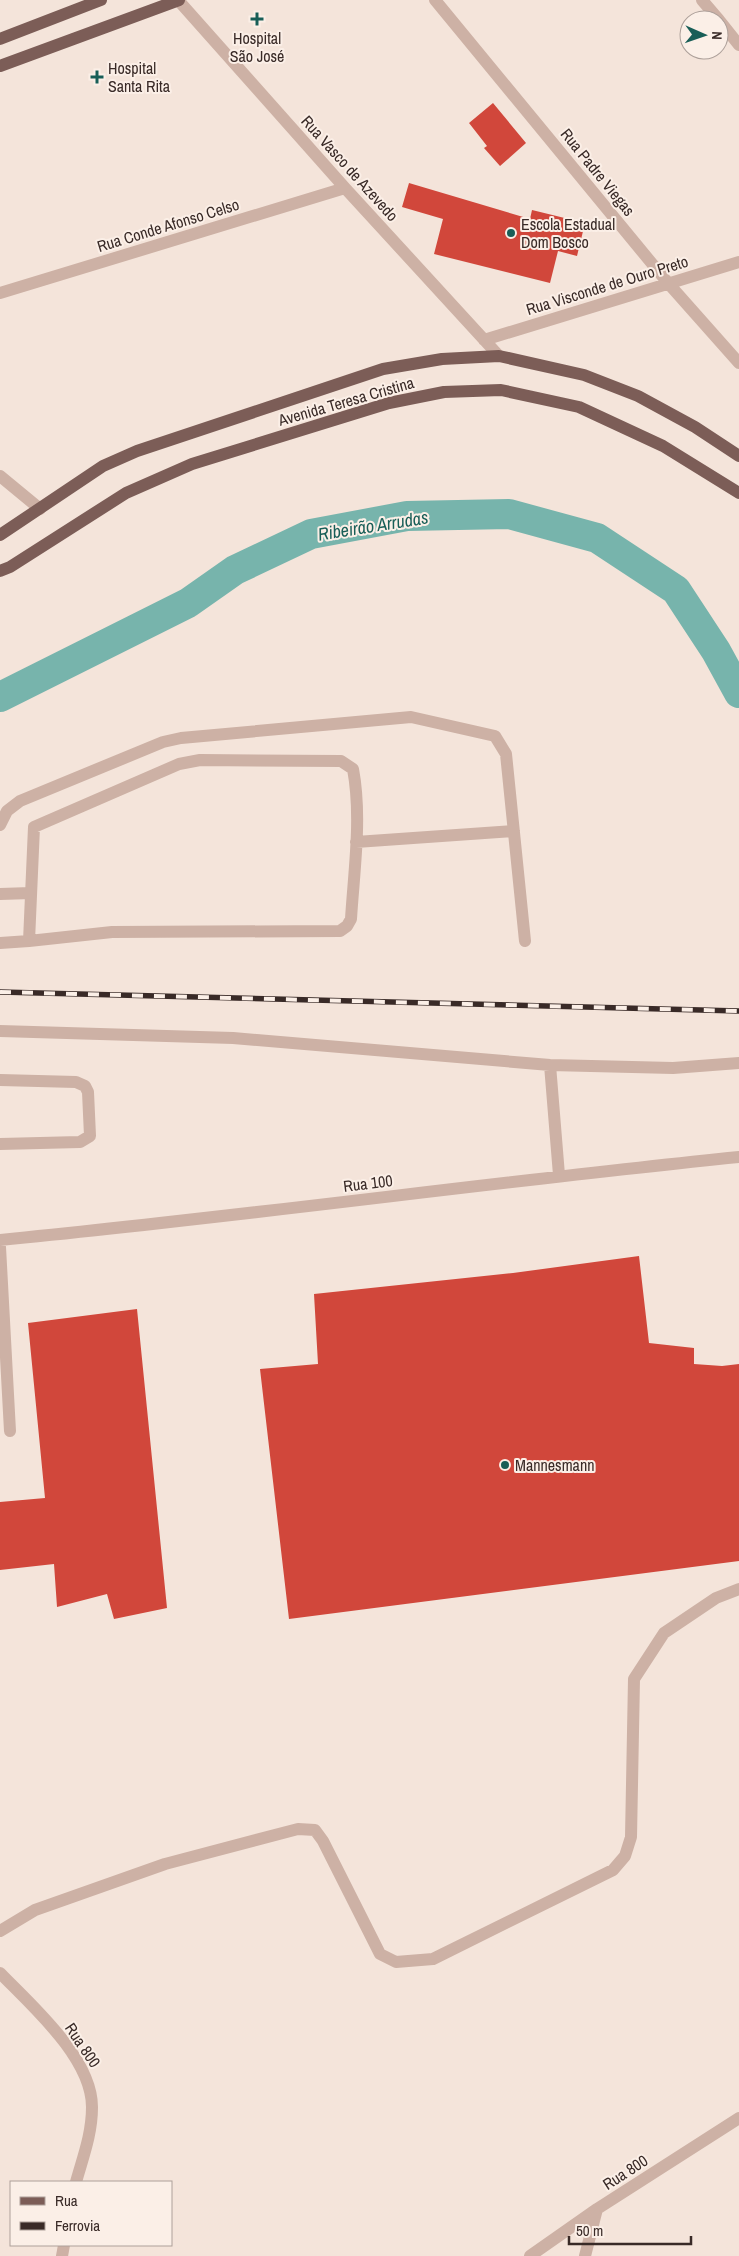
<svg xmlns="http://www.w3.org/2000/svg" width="739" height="2256" font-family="'Archivo Narrow',sans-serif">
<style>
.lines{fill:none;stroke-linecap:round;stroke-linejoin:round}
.river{stroke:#77b4ac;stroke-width:30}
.building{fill:#d1473b}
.minor{stroke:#cdb1a5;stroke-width:12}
.major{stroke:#7c5d57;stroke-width:12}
.rail-casing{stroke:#392a27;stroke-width:5.5}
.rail{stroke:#fbefe7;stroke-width:4;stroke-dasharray:11;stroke-linecap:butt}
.poi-dot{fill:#185e57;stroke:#fbefe7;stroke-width:2}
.labels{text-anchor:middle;stroke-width:4;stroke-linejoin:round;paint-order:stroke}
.poi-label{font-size:16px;fill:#392a27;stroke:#fbefe7;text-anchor:start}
.street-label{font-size:16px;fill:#392a27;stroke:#fbefe7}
.water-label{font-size:18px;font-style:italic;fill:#185e57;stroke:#fbefe7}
</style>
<rect width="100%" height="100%" fill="#f4e4da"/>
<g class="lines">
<path class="river" d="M 0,697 L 188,603 L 235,570 L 311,534 L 407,516 L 509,514 L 597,538 L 676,590 L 716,651 L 739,693"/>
</g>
<path class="building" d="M 493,103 L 526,143 L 500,166 L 484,148 L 487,146 L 469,123 Z
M 409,183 L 530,219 L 532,210 L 585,223 L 577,256 L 558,251 L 550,283 L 434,254 L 443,219 L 402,207 Z
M 639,1256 L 649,1343 L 694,1348 L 694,1364 L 722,1366 L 739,1364 L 739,1561 L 289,1619 L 260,1369 L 318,1364 L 314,1294 L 513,1273 Z
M 137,1309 L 167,1608 L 114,1619 L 107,1594 L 57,1607 L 54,1564 L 0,1570 L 0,1502 L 45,1498 L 28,1323 Z"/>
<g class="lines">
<path class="minor" d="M 178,0 L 345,188 L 499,356
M 435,0 L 668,283 L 739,363
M 702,0 L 719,20
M 719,20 L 739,45
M 0,293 L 345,188
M 484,340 L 739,262
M 0,476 L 40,509
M 200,760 L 341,761 L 353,769 C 362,817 354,870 351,919 L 347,926 L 340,931 L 112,932 L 29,941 L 34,827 L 179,764 Z
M 0,825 L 7,811 L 20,801 L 163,742 L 181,738 L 411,717 L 495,736 L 506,754 L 525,941
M 356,842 L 514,831
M 0,894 L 31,893
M 0,943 L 29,941
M 0,1031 L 233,1038 L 550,1065 L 673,1068 L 739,1063
M 550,1065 L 559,1175
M 0,1080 L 76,1082 L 85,1086 L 88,1092 L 90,1136 L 80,1142 L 0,1144
M 0,1240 C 247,1216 492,1182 739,1157
M 0,1247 L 10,1431
M 0,1931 L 35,1910 L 165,1864 L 298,1829 L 315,1830 L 323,1841 L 380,1954 L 396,1962 L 433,1959 L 613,1870 L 625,1856 L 631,1837 L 634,1679 L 664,1633 L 716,1598 L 739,1589
M 0,1973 C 32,2006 92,2058 92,2107 C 92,2134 83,2157 76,2182
M 62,2256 L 64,2245
M 530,2256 L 597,2209 L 739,2118
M 585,2256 L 597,2209"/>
<path class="major" d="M 0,39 L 101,0
M 0,66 L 179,0
M 0,535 L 103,466 L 137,451 L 383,369 L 442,359 L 499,356 L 584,375 L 638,396 L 695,427 L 739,456
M 0,571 L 10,567 L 126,493 L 192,464 L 389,403 L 444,392 L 501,390 L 579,407 L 663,446 L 739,493"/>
<defs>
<path id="rail" d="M 0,992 L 739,1011"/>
</defs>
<use href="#rail" class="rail-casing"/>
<use href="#rail" class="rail"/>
</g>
<g class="poi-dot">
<path d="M254.5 11.5h5v5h5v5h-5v5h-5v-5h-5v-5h5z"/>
<path d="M94.5 69.5h5v5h5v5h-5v5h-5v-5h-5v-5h5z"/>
<circle cx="511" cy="233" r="5"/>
<circle cx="505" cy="1465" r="5"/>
</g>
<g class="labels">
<g class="poi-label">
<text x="257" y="44" text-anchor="middle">Hospital<tspan x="257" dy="18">São José</tspan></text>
<text x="108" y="74">Hospital<tspan x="108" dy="18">Santa Rita</tspan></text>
<text x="521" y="230">Escola Estadual<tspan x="521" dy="18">Dom Bosco</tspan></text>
<text x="515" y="1471">Mannesmann</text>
</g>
<g class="street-label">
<text transform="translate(350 168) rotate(48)" y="6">Rua Vasco de Azevedo</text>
<text transform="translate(598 172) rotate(51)" y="6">Rua Padre Viegas</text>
<text transform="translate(168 225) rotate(-17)" y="6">Rua Conde Afonso Celso</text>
<text transform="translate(607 285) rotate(-17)" y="6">Rua Visconde de Ouro Preto</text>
<text transform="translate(346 401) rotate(-16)" y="6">Avenida Teresa Cristina</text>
<text transform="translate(368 1183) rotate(-7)" y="6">Rua 100</text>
<text transform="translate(83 2045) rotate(56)" y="6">Rua 800</text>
<text transform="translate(625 2172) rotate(-33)" y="6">Rua 800</text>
</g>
<g class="water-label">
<text transform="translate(373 526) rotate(-9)" y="6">Ribeirão Arrudas</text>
</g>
</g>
<rect x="10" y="2181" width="162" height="65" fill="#fbefe7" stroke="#ada09a"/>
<rect x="20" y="2197" width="25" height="8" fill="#7c5d57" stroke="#ada09a"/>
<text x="55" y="2206" font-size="15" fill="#392a27">Rua</text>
<rect x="20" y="2222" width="25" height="8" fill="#392a27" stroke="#ada09a"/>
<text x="55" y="2231" font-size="15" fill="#392a27">Ferrovia</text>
<g transform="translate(704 35) rotate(92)"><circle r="24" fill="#fbefe7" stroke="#ada09a"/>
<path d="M0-4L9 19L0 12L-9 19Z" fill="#185e57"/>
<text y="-8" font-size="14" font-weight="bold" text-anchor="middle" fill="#392a27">N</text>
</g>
<path d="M569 2236v8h122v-8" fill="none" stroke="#392a27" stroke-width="2.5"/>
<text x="576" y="2236" font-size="15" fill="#392a27" stroke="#fbefe7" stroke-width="4" paint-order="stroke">50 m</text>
</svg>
